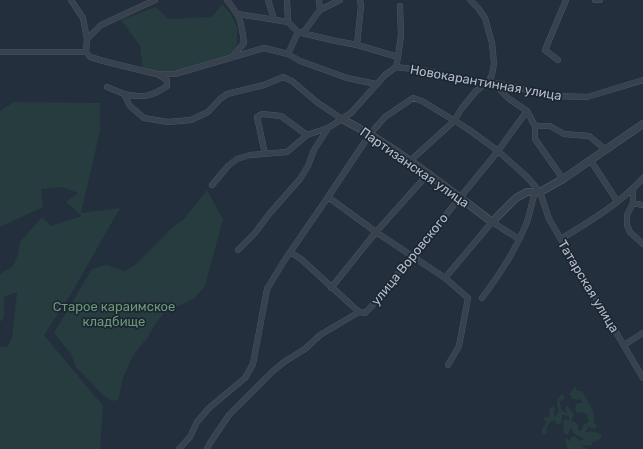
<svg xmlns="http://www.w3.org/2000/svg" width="643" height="449" font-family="Rubik,sans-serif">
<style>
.green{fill:#263c3f}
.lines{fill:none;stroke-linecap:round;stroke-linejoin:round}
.minor-casing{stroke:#565f6c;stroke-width:6}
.tertiary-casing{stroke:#565f6c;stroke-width:8}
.minor{stroke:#38414e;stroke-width:5.5}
.tertiary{stroke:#38414e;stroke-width:7}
.labels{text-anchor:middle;stroke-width:3.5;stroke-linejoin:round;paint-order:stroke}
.street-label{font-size:13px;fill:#b4bcc9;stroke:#1d2633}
.park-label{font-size:13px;fill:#6b9a76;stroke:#1d2633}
</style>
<rect width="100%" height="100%" fill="#242f3e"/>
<path class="green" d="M 222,4 L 230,13 L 237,27 L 237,45 L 229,56 L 173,73 L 143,70 L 140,46 L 121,20 L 156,7 L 168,19 L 212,17 Z
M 14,102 L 100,103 L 100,131 L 81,213 L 120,208 L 71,294 L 44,335 L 103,406 L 100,449 L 0,449 L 0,347 L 8,346 L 12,338 L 17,292 L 4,297 L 4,318 L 0,322 L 0,274 L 13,266 L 18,255 L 20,242 L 42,217 L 51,226 L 82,216 L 66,202 L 78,193 L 63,187 L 41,189 L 43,207 L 0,227 L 0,111 Z
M 207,190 L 223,219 L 205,286 L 195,298 L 164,313 L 154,326 L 148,337 L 134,354 L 123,378 L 118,400 L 111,401 L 103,395 L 76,367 L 71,354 L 54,333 L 92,269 L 107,265 L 124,271 L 134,266 L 173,227 L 184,219 Z
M 575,387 L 578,391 L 582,391 L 594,413 L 594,422 L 597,425 L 595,429 L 591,428 L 589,426 L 585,433 C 590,430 596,432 601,434 L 601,438 L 597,441 L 592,442 L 592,445 L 589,446 L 581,445 L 587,449 L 568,449 L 565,440 L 567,438 L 570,442 L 571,437 L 575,436 L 579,441 L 584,439 L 573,433 L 572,428 L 567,435 L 564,433 L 563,428 L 565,426 L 563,426 L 563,422 L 565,419 L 569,421 L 569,416 L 562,415 L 562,421 L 560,424 L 556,424 L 555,420 L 550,422 L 547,427 L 546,434 L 542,435 L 542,430 L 547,421 L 545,421 L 543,418 L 550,417 L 549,411 L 551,407 L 554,406 L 555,409 L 553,413 L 556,417 L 559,410 C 556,403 556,399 562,394 L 565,397 L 560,402 L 561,409 L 566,413 L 566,407 L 568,406 L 571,411 L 574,413 L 571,421 L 577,423 L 578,425 L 578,430 L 581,431 L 584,424 L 589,422 L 588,420 L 587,414 L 580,412 L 577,414 L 575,409 L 577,403 L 582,403 L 581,399 L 578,400 L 571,398 L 571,396 L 569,394 Z"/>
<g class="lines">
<defs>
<path id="minor" d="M 71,0 L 83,18 L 87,39
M 227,0 C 241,18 241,20 244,43 L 233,56
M 268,0 L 274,19
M 287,0 L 288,22
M 319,0 L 320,10
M 595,0 L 600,0
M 238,14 L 288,22 L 298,32 L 331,40 L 357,45 L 398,57 L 396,67
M 303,33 L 320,10 L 340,0
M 357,45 L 361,6 L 360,0
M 0,52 L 86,52 L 90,57 L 107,62 L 156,74 L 175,74 L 264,48 L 288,54 L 300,61 L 347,78 L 376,84
M 86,52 L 87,39 L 101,25 L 155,0
M 288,54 L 298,32
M 398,57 L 401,35 L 400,6
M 558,60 L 545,50 L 566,0
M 396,67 L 427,71 L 472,81 L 496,83 L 555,96 L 587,97 L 643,80
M 496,83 L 501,91 L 508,98 L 527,111 L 535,126 L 535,139 L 563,179
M 107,87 L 124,94 L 130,106 L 144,118 L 168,122 L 191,120 L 208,112 L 220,99 L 227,94 L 264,85 L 283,77 L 292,81 L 318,103 L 342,119
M 124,94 C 143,98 151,97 167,86 L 167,80 L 157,74
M 535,126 L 550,126 L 564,134 L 589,136 L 606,150
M 265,154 L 257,117 L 262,114 L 281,116 L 307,135
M 410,161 L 454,121 L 462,108 L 476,91 L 488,82 L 492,75 L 494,63 L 492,43 L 485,18 L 478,8 L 470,0
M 591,161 L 617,201
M 212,185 L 228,166 L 237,159 L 250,155 L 287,152 L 307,135 L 328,128
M 633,190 L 633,203 L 627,215 L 627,225 L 630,232 L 643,244
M 328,197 L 376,232 L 445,278 L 468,298 L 459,346 L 448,365
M 633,203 L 643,205
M 561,239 C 590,221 621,203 643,178
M 238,250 L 255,233 L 270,213 L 300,179 L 308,166 L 314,150 L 328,128 L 351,113 L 385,75 L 396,67
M 290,252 L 301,259 L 359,312 L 365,313 L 370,308 L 498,151 L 527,111
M 445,278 L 492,222 L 519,239
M 331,288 L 376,232 L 428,174
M 482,298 C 498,277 517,247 527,222 C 530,213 532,202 535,192
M 624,345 L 643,333
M 179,449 L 190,437 L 197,422 L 209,408 L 245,378 L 253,364 L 267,289 L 284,261 L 328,197 L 370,134 L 385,117 L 413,98 L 422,101 L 468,129 L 498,151 L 527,177 L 540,192 L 549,219 L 643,378
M 207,449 L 210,443 L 229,415 L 272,372 L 284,362 L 305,349 L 320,335 L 359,312"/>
<path id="tertiary" d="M 342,119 C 396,147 443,185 492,222 L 516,198 L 527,192 L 540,192 L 563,179 L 643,124"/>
</defs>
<use href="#minor" class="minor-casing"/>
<use href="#tertiary" class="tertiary-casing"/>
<use href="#minor" class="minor"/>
<use href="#tertiary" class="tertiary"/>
</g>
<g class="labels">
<g class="street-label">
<text transform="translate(486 82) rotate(10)" y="5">Новокарантинная улица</text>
<text transform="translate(415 167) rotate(35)" y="5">Партизанская улица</text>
<text transform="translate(409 259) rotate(-51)" y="5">улица Воровского</text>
<text transform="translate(589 286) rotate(59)" y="5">Татарская улица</text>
</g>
<g class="park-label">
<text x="114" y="311">Старое караимское<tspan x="114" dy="15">кладбище</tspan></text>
</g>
</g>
</svg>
